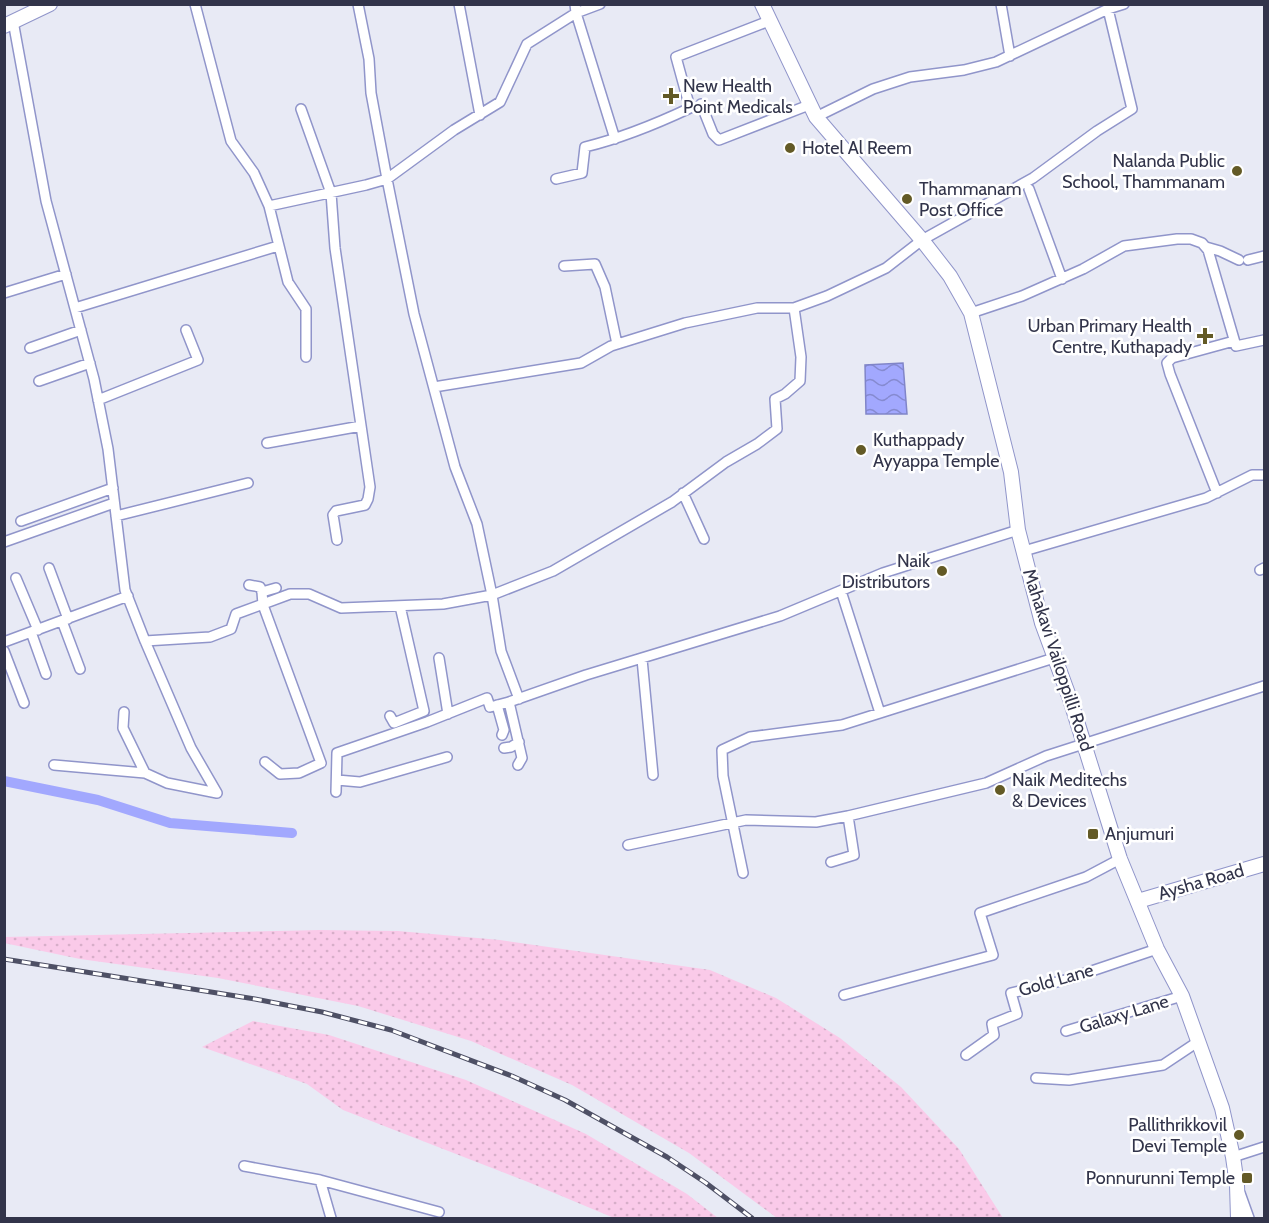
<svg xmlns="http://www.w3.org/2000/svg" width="1269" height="1223" font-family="Cabin,sans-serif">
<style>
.grass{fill:url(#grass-dots)}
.water{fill:url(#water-waves);stroke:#8085c8;stroke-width:1.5}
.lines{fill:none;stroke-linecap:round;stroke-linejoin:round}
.canal{stroke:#a2a8fe;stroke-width:10}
.street-casing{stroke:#9095ca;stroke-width:12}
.secondary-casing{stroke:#9095ca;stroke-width:16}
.street{stroke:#fff;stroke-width:9}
.secondary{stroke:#fff;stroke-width:14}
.rail-casing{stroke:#4e5065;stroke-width:5}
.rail{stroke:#fff;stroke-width:3;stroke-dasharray:9;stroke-linecap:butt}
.poi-dot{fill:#635a26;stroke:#fff;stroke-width:2}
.labels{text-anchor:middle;stroke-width:5;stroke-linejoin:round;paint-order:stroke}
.poi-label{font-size:18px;fill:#32344a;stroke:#fff;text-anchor:start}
.street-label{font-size:18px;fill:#32344a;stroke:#fff}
</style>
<defs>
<pattern id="grass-dots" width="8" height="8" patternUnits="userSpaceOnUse" patternTransform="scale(1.5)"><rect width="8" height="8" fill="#facae9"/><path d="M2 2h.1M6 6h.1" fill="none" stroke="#d7aec9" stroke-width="1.8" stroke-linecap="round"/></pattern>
<pattern id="water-waves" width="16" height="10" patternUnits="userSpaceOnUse" patternTransform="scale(1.5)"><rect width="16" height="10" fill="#a2a8fe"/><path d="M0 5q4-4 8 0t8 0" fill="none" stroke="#858ad0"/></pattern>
</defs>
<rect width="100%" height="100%" fill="#e8eaf5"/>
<path class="grass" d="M 319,930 L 398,931 L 500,940 L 710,970 L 776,998 L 840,1038 L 901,1087 L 959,1149 L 1003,1218 L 777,1218 L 689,1153 L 572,1085 L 471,1041 L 358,1006 L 218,978 L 80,959 L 4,943 L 5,937 Z
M 253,1021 L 329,1035 L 466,1080 L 586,1134 L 687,1194 L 718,1218 L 614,1218 L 528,1182 L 343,1110 L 307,1084 L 202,1047 Z"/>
<path class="water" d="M 903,363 L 907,414 L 866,414 L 865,365 Z"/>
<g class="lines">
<path class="canal" d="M 4,781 L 98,800 L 170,823 L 292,833"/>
<defs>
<path id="street" d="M 195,4 L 231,141 L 254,173 L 269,206 L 366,185 L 387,179 L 454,130 L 500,102 L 527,44 L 576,13 L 615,139
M 358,4 L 369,59 L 371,93 L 387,179 L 414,314 L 455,467 L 477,524 L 492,595 L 501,651 L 519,699
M 459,4 L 480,115
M 575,4 L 576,13 L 600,4
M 1001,4 L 1010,56
M 13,21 L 46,201 L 94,379 L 108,449 L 125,590 L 145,641 L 191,748 L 217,793
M 701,104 L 713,134 L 719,140 L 809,105
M 301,109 L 331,193 L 335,248 L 370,487 L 368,499 L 365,505 L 336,511 L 333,515 L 337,540
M 816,117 L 873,89 L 910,77 L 964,70 L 996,62 L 1108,9 L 1124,4
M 556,179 L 582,173 L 585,147 C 622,138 656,124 690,108 L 676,57 L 769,21
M 1029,189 L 1062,279
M 269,206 L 288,282 L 306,309 L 306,357
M 1206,247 L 1220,251 L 1239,260
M 1248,260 L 1264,256
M 564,266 L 595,264 L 605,287 L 617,344
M 4,293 L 66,274
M 75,308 L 278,246
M 971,313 L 1022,296 L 1083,269 L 1124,246 L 1177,239 L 1191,239 L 1202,243 L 1208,250 L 1236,346 L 1264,340
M 30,348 L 81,330
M 39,381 L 90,363
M 434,387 L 581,363 L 611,346 L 685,323 L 757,308 L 794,308
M 98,400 L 198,360 L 186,330
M 267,443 L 361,426
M 683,493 L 704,539
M 1217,493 L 1170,374 L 1167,363 L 1172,358 L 1234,341
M 116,516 L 248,483
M 21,521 L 113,488
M 4,542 L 114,503
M 1024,551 L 1206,498 L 1252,475 L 1264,475
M 49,568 L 68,619
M 1260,570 L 1264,568
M 16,578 L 38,630
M 249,585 L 260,587 L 262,592
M 841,591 L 880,713
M 62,621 L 80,669
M 31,632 L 46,674
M 145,641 L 210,637 L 231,629 L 236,614 L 290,594 L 309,594 L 341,608 L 443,604 L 492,595 L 553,571 L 672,502 L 726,462 L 757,444 L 777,429 L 775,399 L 785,394 L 800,381 L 801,357 L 794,308 L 827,296 L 886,268 L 922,240 L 1033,178 L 1097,131 L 1132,109 L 1108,9
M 4,642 L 128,596
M 4,651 L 24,703
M 439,658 L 448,714
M 642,659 L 653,775
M 497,705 L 504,730 L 502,735
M 124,712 L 123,728 L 145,773
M 390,716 L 394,723 L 424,711 L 400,606
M 504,748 L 511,747 L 519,742
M 265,762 L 280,774 L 299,773 L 321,763 L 263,605 L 262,592 L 276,588
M 54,765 L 145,773 L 167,783 L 217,793
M 518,765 L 522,758 L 509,702 L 586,675 L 780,616 L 883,573 L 1018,530
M 337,780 L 360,782 L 447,757
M 336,792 L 337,753 L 427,722 L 487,698 L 490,707 L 509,702
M 628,845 L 746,820 L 816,822 L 848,816
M 831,862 L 854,855 L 848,816 L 986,783 L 1046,756 L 1264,686
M 743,873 L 723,776 L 722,750 L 750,737 L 842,725 L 1054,658
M 844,995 L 993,955 L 980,913 L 1086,877 L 1120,859
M 1066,1031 L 1182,996
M 966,1055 L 994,1035 L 992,1024 L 1017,1014 L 1011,993 L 1065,980 L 1157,949
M 1036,1078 L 1069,1080 L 1163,1065 L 1199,1041
M 1233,1157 L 1264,1147
M 244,1166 L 320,1180 L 439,1212
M 320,1180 L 331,1218
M 1240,1193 L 1249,1218"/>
<path id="secondary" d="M 762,4 L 816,117 L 922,240 L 950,276 L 971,313 L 1011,472 L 1018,530 L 1042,623 L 1070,699 L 1120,859 L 1157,949 L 1182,996 L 1222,1108 L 1233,1157 L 1237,1185 L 1238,1218
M 4,26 L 50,4
M 1138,901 L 1264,864"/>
</defs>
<use href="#street" class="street-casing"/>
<use href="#secondary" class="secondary-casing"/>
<use href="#street" class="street"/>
<use href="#secondary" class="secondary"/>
<defs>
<path id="rail" d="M 4,959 L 255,999 L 322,1012 L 391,1030 L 512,1076 L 565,1100 L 667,1157 L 706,1183 L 752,1218"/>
</defs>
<use href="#rail" class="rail-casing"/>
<use href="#rail" class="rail"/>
</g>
<g class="poi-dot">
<path d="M668 87h6v6h6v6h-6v6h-6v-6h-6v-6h6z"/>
<circle cx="790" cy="148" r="6"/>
<circle cx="1237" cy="171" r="6"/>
<circle cx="907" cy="199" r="6"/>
<path d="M1202 327h6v6h6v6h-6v6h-6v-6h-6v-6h6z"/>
<circle cx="861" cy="450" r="6"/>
<circle cx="942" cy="571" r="6"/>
<circle cx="1000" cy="790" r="6"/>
<rect x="1087" y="828" width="12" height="12" rx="3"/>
<circle cx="1239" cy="1135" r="6"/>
<rect x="1241" y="1172" width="12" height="12" rx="3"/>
</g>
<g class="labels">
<g class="poi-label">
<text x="683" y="92">New Health<tspan x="683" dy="21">Point Medicals</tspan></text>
<text x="802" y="154">Hotel Al Reem</text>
<text x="1225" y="167" text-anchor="end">Nalanda Public<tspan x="1225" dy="21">School, Thammanam</tspan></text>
<text x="919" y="195">Thammanam<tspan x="919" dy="21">Post Office</tspan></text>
<text x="1192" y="332" text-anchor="end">Urban Primary Health<tspan x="1192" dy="21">Centre, Kuthapady</tspan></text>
<text x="873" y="446">Kuthappady<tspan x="873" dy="21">Ayyappa Temple</tspan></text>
<text x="930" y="567" text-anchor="end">Naik<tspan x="930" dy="21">Distributors</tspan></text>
<text x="1012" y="786">Naik Meditechs<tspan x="1012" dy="21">&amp; Devices</tspan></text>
<text x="1105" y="840">Anjumuri</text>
<text x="1227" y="1131" text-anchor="end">Pallithrikkovil<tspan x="1227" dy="21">Devi Temple</tspan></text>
<text x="1235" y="1184" text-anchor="end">Ponnurunni Temple</text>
</g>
<g class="street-label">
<text transform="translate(1058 660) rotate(72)" y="6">Mahakavi Vailoppilli Road</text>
<text transform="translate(1201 882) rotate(-16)" y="6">Aysha Road</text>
<text transform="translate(1056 980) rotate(-16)" y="6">Gold Lane</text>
<text transform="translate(1124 1014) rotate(-17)" y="6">Galaxy Lane</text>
</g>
</g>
<rect width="1269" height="1223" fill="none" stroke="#32344a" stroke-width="12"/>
</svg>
